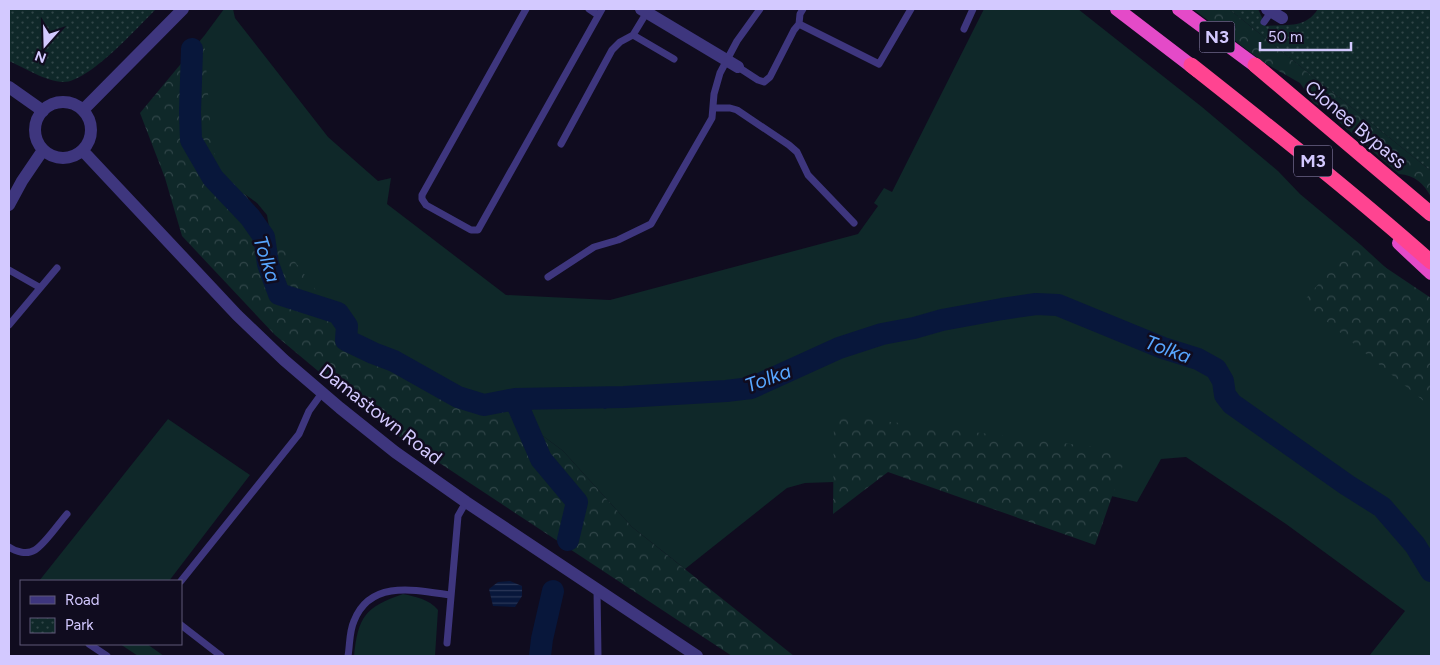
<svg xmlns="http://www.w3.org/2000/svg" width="1440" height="665" font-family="Figtree,sans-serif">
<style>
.grass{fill:#0f2829}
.forest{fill:url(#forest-crowns)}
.park{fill:url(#park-dots)}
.water{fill:url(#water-rules)}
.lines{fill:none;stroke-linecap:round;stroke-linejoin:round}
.stream{stroke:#08173b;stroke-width:4}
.river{stroke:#08173b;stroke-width:22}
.service{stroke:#3e367e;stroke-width:7}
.minor{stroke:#3e367e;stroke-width:12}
.tertiary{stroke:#3e367e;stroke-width:12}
.trunk{stroke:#e44ac8;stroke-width:14}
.motorway{stroke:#ff4491;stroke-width:15}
.labels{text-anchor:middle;stroke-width:5;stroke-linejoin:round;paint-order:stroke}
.shield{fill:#100c1f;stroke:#9890bc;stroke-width:1}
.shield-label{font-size:18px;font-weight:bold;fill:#d3c9ff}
.street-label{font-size:19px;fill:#d3c9ff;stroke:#100c1f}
.water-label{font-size:20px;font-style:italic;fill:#57a6ff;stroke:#100c1f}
</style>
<defs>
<pattern id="forest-crowns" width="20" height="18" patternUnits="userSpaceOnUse" patternTransform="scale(1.25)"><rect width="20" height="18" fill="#0f2829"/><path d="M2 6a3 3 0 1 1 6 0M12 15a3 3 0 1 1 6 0" fill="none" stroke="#314649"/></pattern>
<pattern id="park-dots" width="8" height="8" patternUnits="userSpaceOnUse" patternTransform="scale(1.25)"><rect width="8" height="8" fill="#0f2829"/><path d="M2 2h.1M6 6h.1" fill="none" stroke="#314649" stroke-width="1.8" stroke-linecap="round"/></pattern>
<pattern id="water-rules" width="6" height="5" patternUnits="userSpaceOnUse" patternTransform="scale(1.25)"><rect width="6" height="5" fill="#08173b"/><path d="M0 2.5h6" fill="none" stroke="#2b3758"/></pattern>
</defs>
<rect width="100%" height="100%" fill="#100c1f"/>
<path class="grass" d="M 224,9 L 233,9 L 235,18 L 328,137 L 378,181 L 391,178 L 387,204 L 506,295 L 610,300 L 858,234 L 878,206 L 874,203 L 884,188 L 892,192 L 984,9 L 1078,9 L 1202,107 L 1278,171 L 1300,194 L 1361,245 L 1431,309 L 1431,563 L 1396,512 L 1244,409 L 1230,394 L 1224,377 L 1212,362 L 1184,350 L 1147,339 L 1065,301 L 1039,300 L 969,309 L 855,339 L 811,354 L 772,375 L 748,385 L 709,389 L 477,400 L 458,394 L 391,357 L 348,338 L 275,263 L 267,215 L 257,203 L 239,190 L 220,169 L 199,125 L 204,36 Z
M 1041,310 L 1063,311 L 1150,353 L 1193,360 L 1204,366 L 1213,376 L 1215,393 L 1239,418 L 1290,451 L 1320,478 L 1375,515 L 1403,543 L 1431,583 L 1431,656 L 1369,656 L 1405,611 L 1286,524 L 1186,457 L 1161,459 L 1137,502 L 951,459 L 835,482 L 805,483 L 787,488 L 685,569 L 632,527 L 563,451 L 531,427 L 513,406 L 533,409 L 600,407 L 703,401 L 759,394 L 822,361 L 942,327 Z
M 168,419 L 250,475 L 169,581 L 39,581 Z
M 403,594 C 416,597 429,599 438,610 L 435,656 L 354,656 C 358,617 365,607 403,594 Z
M 120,644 L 147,644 L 164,656 L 138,656 Z"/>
<path class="forest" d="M 1193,9 L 1229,9 L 1431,171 L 1431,197 C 1424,184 1415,175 1399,174 L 1339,122 L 1332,112 L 1314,103 L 1300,83 L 1263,62 Z
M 204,36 L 212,150 L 336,317 L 463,408 L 512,406 L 531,427 L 563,451 L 632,527 L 794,656 L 732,656 L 385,427 L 275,335 L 182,236 L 165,178 L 140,113 Z
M 1352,245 L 1431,298 L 1431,407 L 1303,302 Z
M 834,415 L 1128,451 L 1095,545 L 888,472 L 833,514 Z"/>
<path class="park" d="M 9,9 L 156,9 C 138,27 88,83 63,82 C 47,82 23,67 9,61 Z
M 1229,9 L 1258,9 L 1266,26 C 1287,24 1305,29 1318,9 L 1431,9 L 1431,171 Z"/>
<path class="water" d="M 510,581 L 522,586 L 522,596 L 515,607 L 493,606 L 489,589 L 498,582 Z"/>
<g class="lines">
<path class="stream" d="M 604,397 L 605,407"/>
<path class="river" d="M 192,49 L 190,112 L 191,140 L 213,178 L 250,217 L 264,237 L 268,264 L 279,294 L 338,313 L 347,326 L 346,340 L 373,353 L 394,361 L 458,397 L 484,405 L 515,399 L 624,397 L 726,391 L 751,388 L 839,348 L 882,334 L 914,328 L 942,320 L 1002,309 L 1036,304 L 1058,305 L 1163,348 L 1198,359 L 1216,369 L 1223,381 L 1225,395 L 1232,404 L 1347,485 L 1382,507 L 1415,545 L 1431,571
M 515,399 L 541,459 L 577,502 L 568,540
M 540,656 L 542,639 L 553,591"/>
<path class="service" d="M 526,9 L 422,195 L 422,199 L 426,205 L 471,230 L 478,230 L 602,9
M 589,9 L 598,15
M 803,9 L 800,14 L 799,24 L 879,64 L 911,9
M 1264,22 L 1271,12
M 964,29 L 973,9
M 633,35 L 674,59
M 738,67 L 758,80 L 764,82 L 770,77 L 794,30 L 799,24
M 713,108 L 730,108 L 737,110 L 789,145 L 797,152 L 808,175 L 854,223
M 561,144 L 612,50 L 620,42 L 633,35 L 647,12
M 9,270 L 39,287
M 548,277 L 594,247 L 618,240 L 651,224 L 712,118 L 714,94 L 720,73 L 737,41 L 760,9
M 9,325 L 57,268
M 9,547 C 16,552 27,555 35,550 C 45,544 59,523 67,514
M 181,581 L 299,434 L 309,411 L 322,393
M 597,590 L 598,656
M 181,625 L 221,656
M 447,643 L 458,516 L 466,502
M 89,644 L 107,656
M 348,656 C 350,645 349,632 354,621 C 370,579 416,590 450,595"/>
<path class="minor" d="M 641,9 L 738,67
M 1267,9 L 1282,18"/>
<path class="tertiary" d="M 9,87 L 43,111
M35 130a28 28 0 1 1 56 0a28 28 0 1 1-56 0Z
M 83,110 L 183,9
M 83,151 L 237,315 L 284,360 L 340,408 L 395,452 L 466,502 L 697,656
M 9,205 L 22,181 L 43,150"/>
<path class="trunk" d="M 1117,9 L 1198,71
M 1179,9 L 1264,72
M 1399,243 L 1431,273"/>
<path class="motorway" d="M 1191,65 C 1272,129 1353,193 1431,262
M 1255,65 L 1431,214"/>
</g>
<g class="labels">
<g class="shield">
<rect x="1199.5" y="21.5" width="35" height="31" rx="4"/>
<rect x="1294" y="145.5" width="38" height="31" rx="4"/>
</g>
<g class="shield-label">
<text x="1217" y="43">N3</text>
<text x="1313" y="167">M3</text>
</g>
<g class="street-label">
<text transform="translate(1356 124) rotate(40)" y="7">Clonee Bypass</text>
<text transform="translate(381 414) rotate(38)" y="7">Damastown Road</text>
</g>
<g class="water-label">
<text transform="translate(267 259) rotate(72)" y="7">Tolka</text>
<text transform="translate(1168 349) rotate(20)" y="7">Tolka</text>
<text transform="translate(768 378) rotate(-20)" y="7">Tolka</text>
</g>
</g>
<rect width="1440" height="665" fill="none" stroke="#d3c9ff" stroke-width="20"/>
<rect x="20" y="580" width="162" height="65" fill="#100c1f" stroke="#5e5879"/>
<rect x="30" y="596" width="25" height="8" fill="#3e367e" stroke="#5e5879"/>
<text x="65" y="605" font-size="15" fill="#d3c9ff">Road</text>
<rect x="30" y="618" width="25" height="15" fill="url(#park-dots)" stroke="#5e5879"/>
<text x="65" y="630" font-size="15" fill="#d3c9ff">Park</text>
<g transform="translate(45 45) rotate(200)" stroke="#100c1f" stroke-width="4" paint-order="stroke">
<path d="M0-4L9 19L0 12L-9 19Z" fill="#d3c9ff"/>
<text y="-8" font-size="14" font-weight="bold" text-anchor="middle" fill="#d3c9ff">N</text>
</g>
<path d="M1260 42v8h91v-8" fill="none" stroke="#d3c9ff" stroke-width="2.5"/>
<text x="1268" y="42" font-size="15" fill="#d3c9ff" stroke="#100c1f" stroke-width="4" paint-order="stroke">50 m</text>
</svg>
